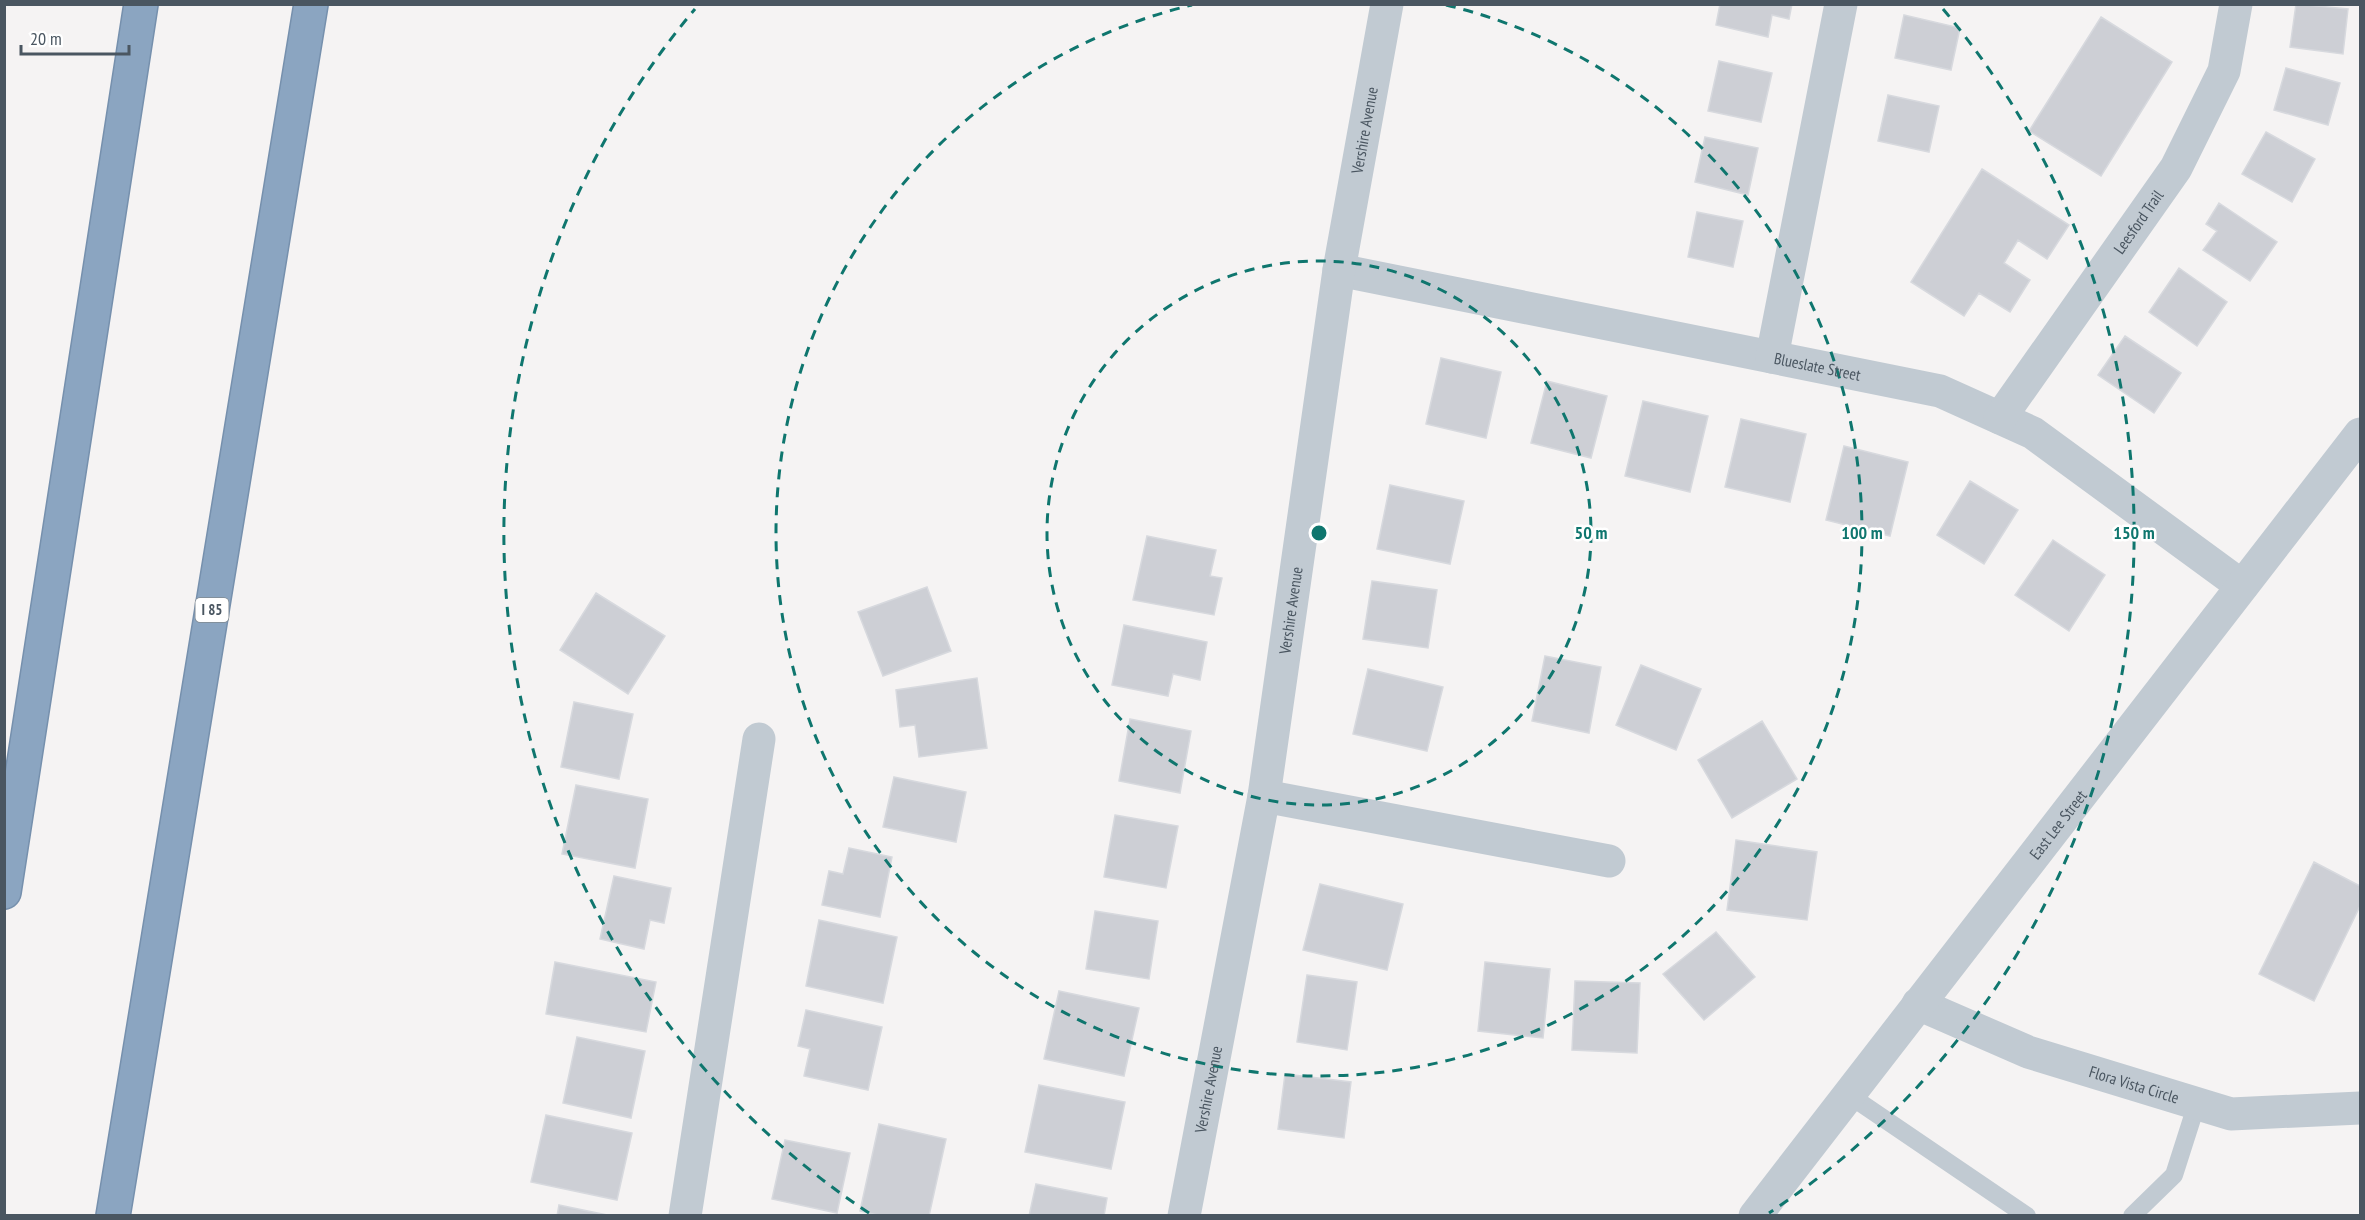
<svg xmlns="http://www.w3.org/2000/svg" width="2365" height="1220" font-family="'PT Sans Narrow',sans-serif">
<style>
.building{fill:#cdcfd5;stroke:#d7d9de;stroke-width:1.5}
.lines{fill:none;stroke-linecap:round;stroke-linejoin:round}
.motorway-casing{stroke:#7690ad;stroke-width:36}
.service{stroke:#c1cad2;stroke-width:18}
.minor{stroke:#c1cad2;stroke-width:33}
.tertiary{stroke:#c1cad2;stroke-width:33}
.motorway{stroke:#8ba5c1;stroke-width:33}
.ring{fill:none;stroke:#0f766e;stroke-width:3;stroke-dasharray:10 8}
.labels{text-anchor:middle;stroke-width:5;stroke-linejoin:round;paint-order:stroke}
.shield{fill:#fff;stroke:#808990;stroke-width:1.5}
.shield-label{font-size:15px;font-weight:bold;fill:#4a5661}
.street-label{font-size:16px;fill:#4a5661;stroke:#fff}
.centre{fill:#0f766e;stroke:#fff;stroke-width:3}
.ring-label{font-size:18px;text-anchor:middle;font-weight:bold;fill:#0f766e;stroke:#fff;stroke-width:5;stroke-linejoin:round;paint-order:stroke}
</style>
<rect width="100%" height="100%" fill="#f5f3f3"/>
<path class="building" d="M 1720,4 L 1792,4 L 1789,19 L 1772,15 L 1768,37 L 1716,25 Z
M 2296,4 L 2348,9 L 2343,54 L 2290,47 Z
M 1904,15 L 1960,28 L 1951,70 L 1895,58 Z
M 2101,17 L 2172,62 L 2101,176 L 2029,131 Z
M 1719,61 L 1772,73 L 1761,122 L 1708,111 Z
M 2286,68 L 2340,83 L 2328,125 L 2274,110 Z
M 1888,95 L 1939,106 L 1929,152 L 1878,141 Z
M 2266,132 L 2315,159 L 2292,202 L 2242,174 Z
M 1705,137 L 1758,148 L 1748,195 L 1695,182 Z
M 1982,169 L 2069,225 L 2047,259 L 2018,240 L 2004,263 L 2030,280 L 2010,312 L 1979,293 L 1964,316 L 1911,282 Z
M 2219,203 L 2277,242 L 2250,281 L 2203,250 L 2217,231 L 2206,224 Z
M 1697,212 L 1743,221 L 1733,267 L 1688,257 Z
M 2179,268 L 2227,302 L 2197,346 L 2149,312 Z
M 2125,336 L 2181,373 L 2154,413 L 2098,375 Z
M 1441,358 L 1501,372 L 1486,438 L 1426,424 Z
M 1547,381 L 1607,396 L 1591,458 L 1531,443 Z
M 1643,401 L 1708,416 L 1690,492 L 1625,476 Z
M 1741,419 L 1806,434 L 1790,502 L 1725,487 Z
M 1844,446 L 1908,462 L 1890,536 L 1826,520 Z
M 1970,481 L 2018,510 L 1984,564 L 1937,535 Z
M 1390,485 L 1464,501 L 1450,564 L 1377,549 Z
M 1147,536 L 1216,550 L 1210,576 L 1222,578 L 1214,615 L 1133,600 Z
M 2053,540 L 2105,575 L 2069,631 L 2015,595 Z
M 1372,581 L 1437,590 L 1428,648 L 1363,639 Z
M 927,587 L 951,651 L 883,676 L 858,612 Z
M 596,593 L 665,636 L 628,694 L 560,650 Z
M 1124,625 L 1207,642 L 1200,680 L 1173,674 L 1168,696 L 1112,685 Z
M 1545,656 L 1601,667 L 1589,733 L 1532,721 Z
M 1641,665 L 1701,689 L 1676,750 L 1616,725 Z
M 1368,669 L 1443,687 L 1427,751 L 1353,734 Z
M 977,678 L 987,748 L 919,757 L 915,725 L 900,727 L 896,690 Z
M 574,702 L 633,714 L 619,779 L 561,767 Z
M 1130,719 L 1191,731 L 1180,793 L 1119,781 Z
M 1762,721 L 1797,779 L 1732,818 L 1698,760 Z
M 894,777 L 966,792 L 956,842 L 883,827 Z
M 576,785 L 648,799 L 635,868 L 562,854 Z
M 1115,815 L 1178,826 L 1166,888 L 1104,877 Z
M 1736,840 L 1817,852 L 1807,920 L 1727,910 Z
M 849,848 L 892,857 L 880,917 L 822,905 L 829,871 L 843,874 Z
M 2314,862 L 2360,886 L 2360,906 L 2314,1001 L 2259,974 Z
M 614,876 L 671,888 L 664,923 L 650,920 L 644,949 L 600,939 Z
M 1320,884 L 1403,904 L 1387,970 L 1303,950 Z
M 1095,911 L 1158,921 L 1149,979 L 1086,969 Z
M 819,920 L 897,937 L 883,1003 L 806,986 Z
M 1716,932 L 1755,977 L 1704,1020 L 1663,974 Z
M 555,962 L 656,982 L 646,1032 L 546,1014 Z
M 1485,962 L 1550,969 L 1543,1038 L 1478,1031 Z
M 1307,975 L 1357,982 L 1347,1050 L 1297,1042 Z
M 1575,981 L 1640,983 L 1637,1053 L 1572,1050 Z
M 1059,991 L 1139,1008 L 1124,1076 L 1044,1059 Z
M 806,1010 L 882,1027 L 868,1090 L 804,1076 L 810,1049 L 798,1046 Z
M 577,1037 L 645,1051 L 631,1118 L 563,1103 Z
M 1285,1074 L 1351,1082 L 1344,1138 L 1278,1129 Z
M 1039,1085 L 1125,1102 L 1111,1169 L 1025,1152 Z
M 546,1115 L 632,1133 L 617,1200 L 531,1182 Z
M 879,1124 L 946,1139 L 929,1216 L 882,1216 L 860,1211 Z
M 785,1140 L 850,1153 L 837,1213 L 772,1199 Z
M 1036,1184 L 1107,1198 L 1104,1216 L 1029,1216 Z
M 559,1205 L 612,1216 L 557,1216 Z"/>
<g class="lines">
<defs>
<path id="motorway" d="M 4,892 L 141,4
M 113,1216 L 311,4"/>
</defs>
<use href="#motorway" class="motorway-casing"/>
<path class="service" d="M 1849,1095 L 2027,1216
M 2132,1216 L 2174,1175 L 2197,1103"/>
<g class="minor">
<path id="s1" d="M 1339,270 L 1940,391 L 2033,433 L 2242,586"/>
<path d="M 1772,357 L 1841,4"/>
<path id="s2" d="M 2000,418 L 2176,168 L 2224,71 L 2236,4"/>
<path d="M 1264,796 L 1609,861"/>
<path id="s3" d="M 1918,1004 L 2028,1052 L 2231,1114 L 2360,1108"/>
<path d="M 685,1216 L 759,739"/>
<path id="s4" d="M 1184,1216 L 1264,796 L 1339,270 L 1387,4"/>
</g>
<path class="tertiary" id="s5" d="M 1755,1216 L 2360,434"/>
<use href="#motorway" class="motorway"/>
</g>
<g class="ring">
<circle cx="1319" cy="533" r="272"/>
<path d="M1446 5A543 543 0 1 1 1192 5"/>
<path d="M869 1213A815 815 0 0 1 695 9M1943 9A815 815 0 0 1 1769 1213"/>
</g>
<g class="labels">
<rect class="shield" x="195.5" y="598" width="33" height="24" rx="4.5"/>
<g class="shield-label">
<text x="212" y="615">I 85</text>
</g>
<g class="street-label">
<text dy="6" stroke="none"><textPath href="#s4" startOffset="1101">Vershire Avenue</textPath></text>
<text dy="6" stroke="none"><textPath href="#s2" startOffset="240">Leesford Trail</textPath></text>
<text dy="6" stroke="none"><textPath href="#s1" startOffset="488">Blueslate Street</textPath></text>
<text dy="6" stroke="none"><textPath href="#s4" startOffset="615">Vershire Avenue</textPath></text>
<text dy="6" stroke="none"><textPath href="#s5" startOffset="495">East Lee Street</textPath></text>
<text dy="6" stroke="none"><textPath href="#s3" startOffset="231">Flora Vista Circle</textPath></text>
<text dy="6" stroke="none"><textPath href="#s4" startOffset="129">Vershire Avenue</textPath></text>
</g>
</g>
<circle cx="1319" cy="533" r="9" class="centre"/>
<g class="ring-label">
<text x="1591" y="539">50 m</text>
<text x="1862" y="539">100 m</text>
<text x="2134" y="539">150 m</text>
</g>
<rect width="2365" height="1220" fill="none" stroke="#4a5661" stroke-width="12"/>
<path d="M21 45v9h108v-9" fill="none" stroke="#4a5661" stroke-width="3"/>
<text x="30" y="45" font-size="18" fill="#4a5661" stroke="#ffffff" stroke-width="4.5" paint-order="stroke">20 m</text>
</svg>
